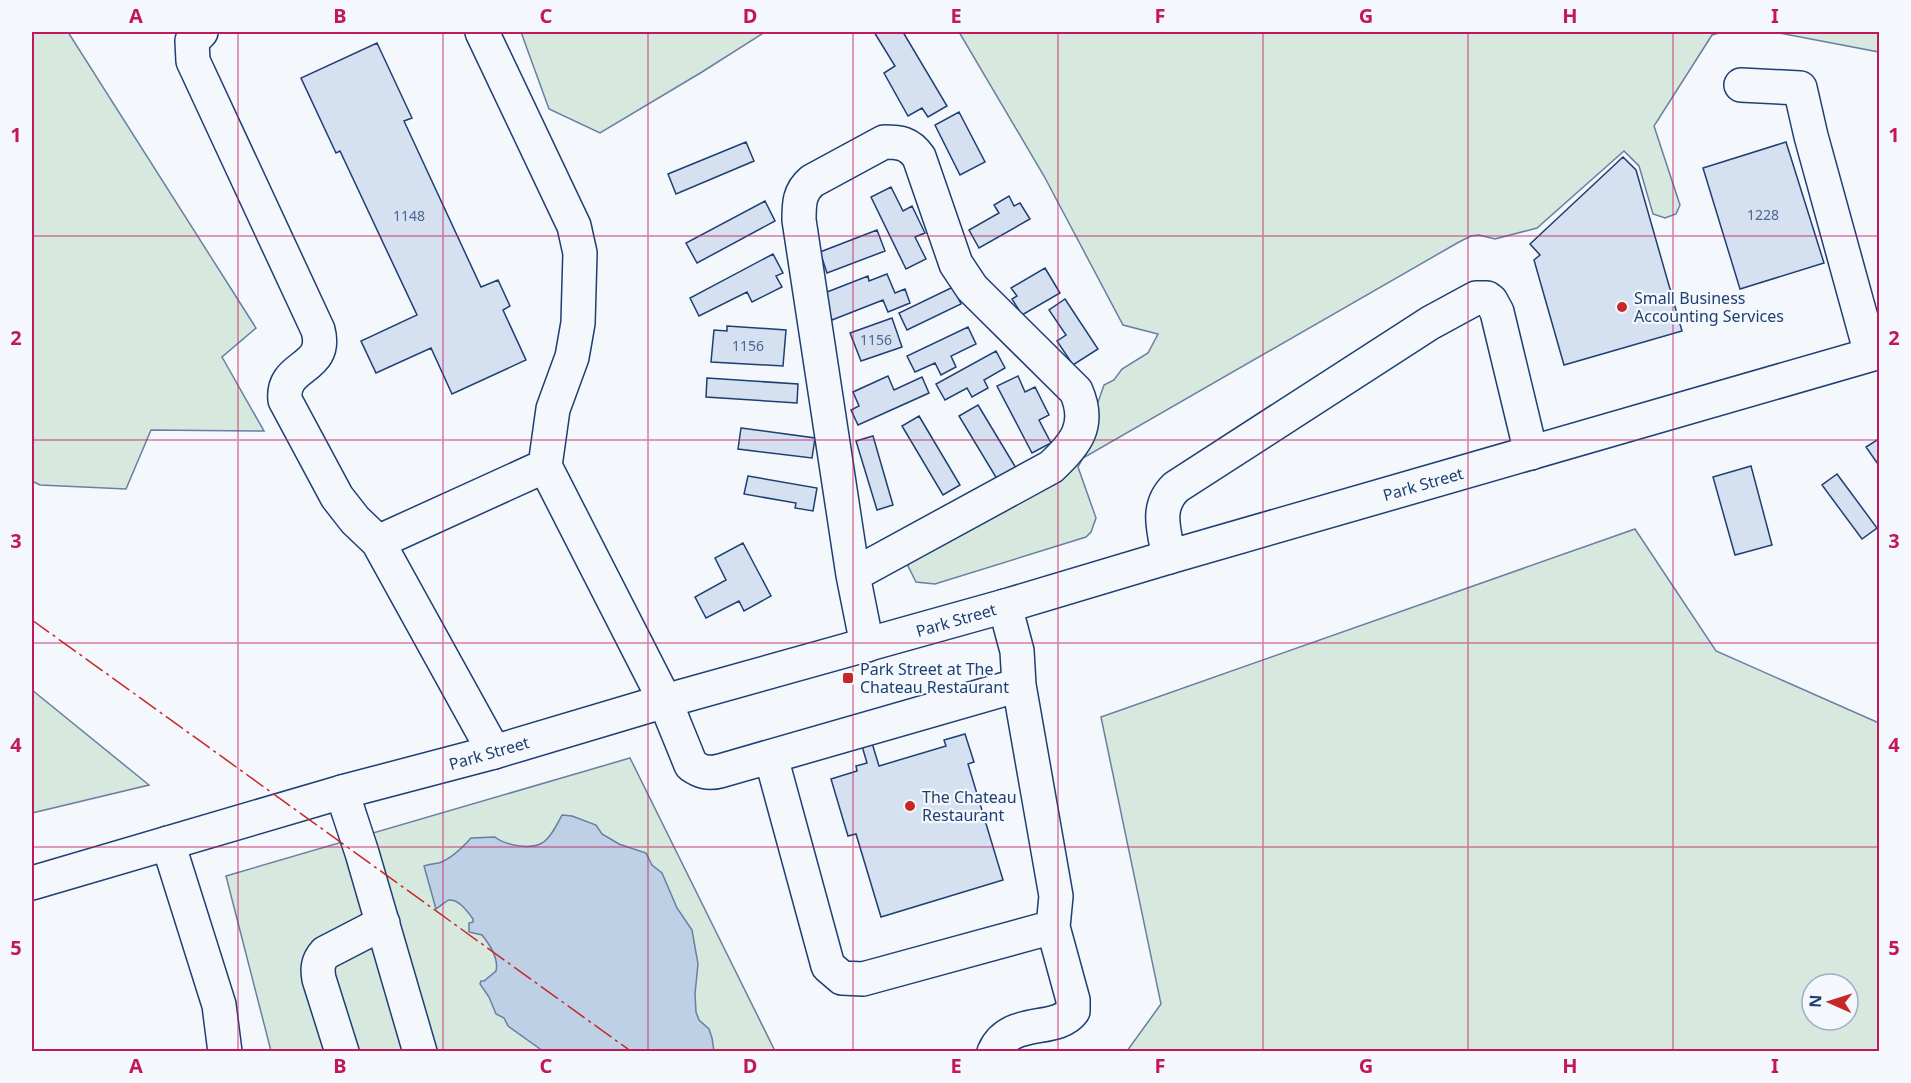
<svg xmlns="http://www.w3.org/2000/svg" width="1911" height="1083" font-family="'Noto Sans',sans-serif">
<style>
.green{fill:#d7e8df;stroke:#687fa3;stroke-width:1.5;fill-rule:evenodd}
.water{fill:#bed0e5;stroke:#687fa3;stroke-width:1.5}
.building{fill:#d5e0f0;stroke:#1d3f73;stroke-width:1.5}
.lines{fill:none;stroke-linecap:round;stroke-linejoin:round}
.minor-casing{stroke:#1d3f73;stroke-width:36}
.major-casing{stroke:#1d3f73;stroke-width:36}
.minor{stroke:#f4f7fb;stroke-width:33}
.major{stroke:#f4f7fb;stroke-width:33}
.power{stroke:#c62828;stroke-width:1.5;stroke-dasharray:21 4.5 3 4.5;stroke-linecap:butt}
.grid{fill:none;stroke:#c2185b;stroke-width:1.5;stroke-opacity:0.55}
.poi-dot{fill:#c62828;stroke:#f4f7fb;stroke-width:2}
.labels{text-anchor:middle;stroke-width:4.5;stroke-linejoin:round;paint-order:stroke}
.number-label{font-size:14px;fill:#4b6792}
.poi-label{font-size:16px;fill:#1d3f73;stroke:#f4f7fb;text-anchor:start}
.street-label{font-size:16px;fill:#1d3f73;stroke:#f4f7fb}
.neatline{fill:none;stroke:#c2185b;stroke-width:2}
.grid-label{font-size:20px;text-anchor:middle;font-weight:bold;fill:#c2185b}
</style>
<rect width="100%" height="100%" fill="#f4f7fb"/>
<path class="green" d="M 32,32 L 68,32 L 256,328 L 222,357 L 264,431 L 151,430 L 126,489 L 40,485 L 32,481 Z
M 521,32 L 765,32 L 702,72 L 600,133 L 549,109 Z
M 959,32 L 1722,32 L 1712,35 L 1654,126 L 1680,205 L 1676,214 L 1665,218 L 1653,214 L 1639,166 L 1624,151 L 1537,228 L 1495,239 L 1479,235 L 1471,236 L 1459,242 L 1083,458 L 1078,467 L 1096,518 L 1091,532 L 1086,537 L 935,584 L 916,582 L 908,566 L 914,553 L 1063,472 L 1096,408 L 1104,385 L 1114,380 L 1122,369 L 1148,353 L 1158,334 L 1123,325 L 1044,176 Z
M 1774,32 L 1879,32 L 1879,52 Z
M 1635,529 L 1716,651 L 1879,723 L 1879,1051 L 1127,1051 L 1161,1004 L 1101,717 ZM 1812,984 L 1848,984 L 1848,1020 L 1812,1020 Z
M 32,690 L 149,785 L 32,813 Z
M 630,758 L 775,1051 L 271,1051 L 226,876 Z"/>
<path class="water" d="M 562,815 L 572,816 L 596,825 L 602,834 L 619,844 L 646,853 L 652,865 L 662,873 L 677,908 L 692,930 L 698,964 L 695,994 L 696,1012 L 699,1020 L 709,1029 L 712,1038 L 714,1051 L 543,1051 L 508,1026 L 504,1018 L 496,1014 L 489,997 L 480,984 L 481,981 L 484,981 L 496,971 C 499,958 490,945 482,935 L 469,932 L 469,923 L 473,922 L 473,919 C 468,912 459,899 449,900 C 446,901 439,907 436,909 L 424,866 C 429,864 434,864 439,863 C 450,859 463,847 471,838 L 495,837 C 505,845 530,850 542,843 C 551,838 557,824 562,815 Z"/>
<path class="building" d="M 874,32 L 903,32 L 947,106 L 928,117 L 922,108 L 908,116 L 884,73 L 895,66 Z
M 377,43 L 412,118 L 404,121 L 481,287 L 498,280 L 510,306 L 503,310 L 526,360 L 452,394 L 431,348 L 376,373 L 361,341 L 417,315 L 340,151 L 336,153 L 301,78 Z
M 959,112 L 985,162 L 960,175 L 935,125 Z
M 746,142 L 754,161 L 676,194 L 668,174 Z
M 1786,142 L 1824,263 L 1740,289 L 1703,168 Z
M 1623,157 L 1636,170 L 1682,331 L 1564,365 L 1534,260 L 1540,255 L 1530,244 Z
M 891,187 L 903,211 L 912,206 L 925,233 L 915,237 L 926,259 L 906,269 L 871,197 Z
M 1009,196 L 1014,206 L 1020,203 L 1030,219 L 979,248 L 969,230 L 999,213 L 994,205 Z
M 765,201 L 775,221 L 697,263 L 686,243 Z
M 877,230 L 885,251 L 827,273 L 820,252 Z
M 773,254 L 783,273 L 776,276 L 782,287 L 752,302 L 747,292 L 699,316 L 690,298 Z
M 1045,268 L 1060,293 L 1022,315 L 1012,299 L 1017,296 L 1011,288 Z
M 887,274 L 895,293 L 905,289 L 910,303 L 888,312 L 883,300 L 832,320 L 822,294 L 868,276 L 869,281 Z
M 953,287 L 961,304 L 907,330 L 899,313 Z
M 1065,299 L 1098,349 L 1073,365 L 1057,341 L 1066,335 L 1049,310 Z
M 892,318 L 902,347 L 861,361 L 850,333 Z
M 727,326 L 786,330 L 783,366 L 711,362 L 714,330 L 727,331 Z
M 968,327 L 976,344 L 951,356 L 956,367 L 941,375 L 935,363 L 915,372 L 907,356 Z
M 996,351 L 1005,368 L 984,380 L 988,388 L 972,397 L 967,388 L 945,400 L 936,384 Z
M 888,376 L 894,390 L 922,377 L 929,393 L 858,425 L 851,410 L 859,406 L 853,392 Z
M 1018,376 L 1025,392 L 1035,387 L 1049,415 L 1039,420 L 1051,443 L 1032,453 L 997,386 Z
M 707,378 L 798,384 L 797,403 L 706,397 Z
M 978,405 L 1016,468 L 997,479 L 959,416 Z
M 919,416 L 960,485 L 943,495 L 902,426 Z
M 741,428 L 815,438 L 812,458 L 738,449 Z
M 873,436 L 893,505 L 877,510 L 856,441 Z
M 1880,438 L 1880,467 L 1866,447 Z
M 1751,466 L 1772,545 L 1735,555 L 1713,477 Z
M 1837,474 L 1877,528 L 1862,539 L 1822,485 Z
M 748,476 L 817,488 L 813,511 L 795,508 L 796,503 L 744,494 Z
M 743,543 L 771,596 L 744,611 L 739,601 L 706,618 L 695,597 L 726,580 L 715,558 Z
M 965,734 L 974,762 L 968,764 L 1003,880 L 881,917 L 856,834 L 848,836 L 831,779 L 857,771 L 856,766 L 867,763 L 862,746 L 872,743 L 879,766 L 946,746 L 944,740 Z"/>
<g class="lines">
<defs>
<path id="minor" d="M 201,32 L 192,41 L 193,61 L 318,330 C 329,371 281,363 285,400 L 337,497 L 355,520 L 378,542
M 482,32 L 574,226 L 580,253 L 578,323 L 572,357 L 553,409 L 545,466
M 1741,85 L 1800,88 L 1811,136 L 1871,354
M 1169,557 C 1164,530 1155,507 1176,487 L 1430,323 L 1476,298 L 1487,298 L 1491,301 L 1497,312 L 1531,453
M 853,575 L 1051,467 C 1076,444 1091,425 1076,391 L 972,288 L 956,264 L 919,157 C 909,143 900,142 884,142 L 812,181 C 799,192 799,204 799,220 L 853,575 L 867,645
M 494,752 L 378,542 L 545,466 L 665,701 L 691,765 C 701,772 708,774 720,771 L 1019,685
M 771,757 L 828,966 L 842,978 L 863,979 L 1053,927 L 1056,896 L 1019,685 L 1017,651 L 1005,606
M 342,792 L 362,853 L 420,1052
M 168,843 L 219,1005 L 225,1052
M 342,1052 L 319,979 C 317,968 318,961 325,953 L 383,923
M 994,1052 C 1010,1016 1056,1034 1073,1011 L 1073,1000 L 1053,927"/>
<path id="major" d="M 32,883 L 342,792 L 494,752 L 665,701 L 1005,606 L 1169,557 L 1880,352"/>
</defs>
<use href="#minor" class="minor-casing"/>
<use href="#major" class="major-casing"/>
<use href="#minor" class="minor"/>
<use href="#major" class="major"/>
<path class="power" d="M 32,620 L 632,1052"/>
</g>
<path class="grid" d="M 238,32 L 238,1052M 443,32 L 443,1052M 648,32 L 648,1052M 853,32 L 853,1052M 1058,32 L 1058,1052M 1263,32 L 1263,1052M 1468,32 L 1468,1052M 1673,32 L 1673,1052M 32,236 L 1880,236M 32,440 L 1880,440M 32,643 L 1880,643M 32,847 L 1880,847"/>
<g class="poi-dot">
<circle cx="1622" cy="307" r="6"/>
<rect x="842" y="672" width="12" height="12" rx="3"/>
<circle cx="910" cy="806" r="6"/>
</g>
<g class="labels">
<g class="number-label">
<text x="1763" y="220">1228</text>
<text x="409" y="221">1148</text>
<text x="876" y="345">1156</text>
<text x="748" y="351">1156</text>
</g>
<g class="poi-label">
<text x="1634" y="304">Small Business<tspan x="1634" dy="18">Accounting Services</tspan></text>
<text x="860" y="675">Park Street at The<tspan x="860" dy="18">Chateau Restaurant</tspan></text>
<text x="922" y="803">The Chateau<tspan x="922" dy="18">Restaurant</tspan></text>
</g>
<g class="street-label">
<text transform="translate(1423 484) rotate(-16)" y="6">Park Street</text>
<text transform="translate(956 620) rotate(-16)" y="6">Park Street</text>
<text transform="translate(489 753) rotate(-16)" y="6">Park Street</text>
</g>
</g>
<rect width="1911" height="1083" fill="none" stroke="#f4f7fb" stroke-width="66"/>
<g transform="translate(1830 1002) rotate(273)"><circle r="28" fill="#f4f7fb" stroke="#9eadc5" stroke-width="1.5"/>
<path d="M0-4.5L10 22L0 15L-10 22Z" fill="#c62828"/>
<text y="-9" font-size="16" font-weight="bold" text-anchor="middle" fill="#1d3f73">N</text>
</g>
<rect x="33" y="33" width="1845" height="1017" class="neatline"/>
<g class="grid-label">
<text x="136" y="23">A</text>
<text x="340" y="23">B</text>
<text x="546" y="23">C</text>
<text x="750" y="23">D</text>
<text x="956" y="23">E</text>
<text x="1160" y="23">F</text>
<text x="1366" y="23">G</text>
<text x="1570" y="23">H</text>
<text x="1775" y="23">I</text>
<text x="16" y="142">1</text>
<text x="1894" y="142">1</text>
<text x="16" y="345">2</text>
<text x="1894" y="345">2</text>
<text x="16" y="548">3</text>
<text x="1894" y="548">3</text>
<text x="16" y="752">4</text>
<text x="1894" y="752">4</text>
<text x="16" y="955">5</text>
<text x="1894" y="955">5</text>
<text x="136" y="1073">A</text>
<text x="340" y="1073">B</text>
<text x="546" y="1073">C</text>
<text x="750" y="1073">D</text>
<text x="956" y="1073">E</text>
<text x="1160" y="1073">F</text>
<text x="1366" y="1073">G</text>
<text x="1570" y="1073">H</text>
<text x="1775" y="1073">I</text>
</g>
</svg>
